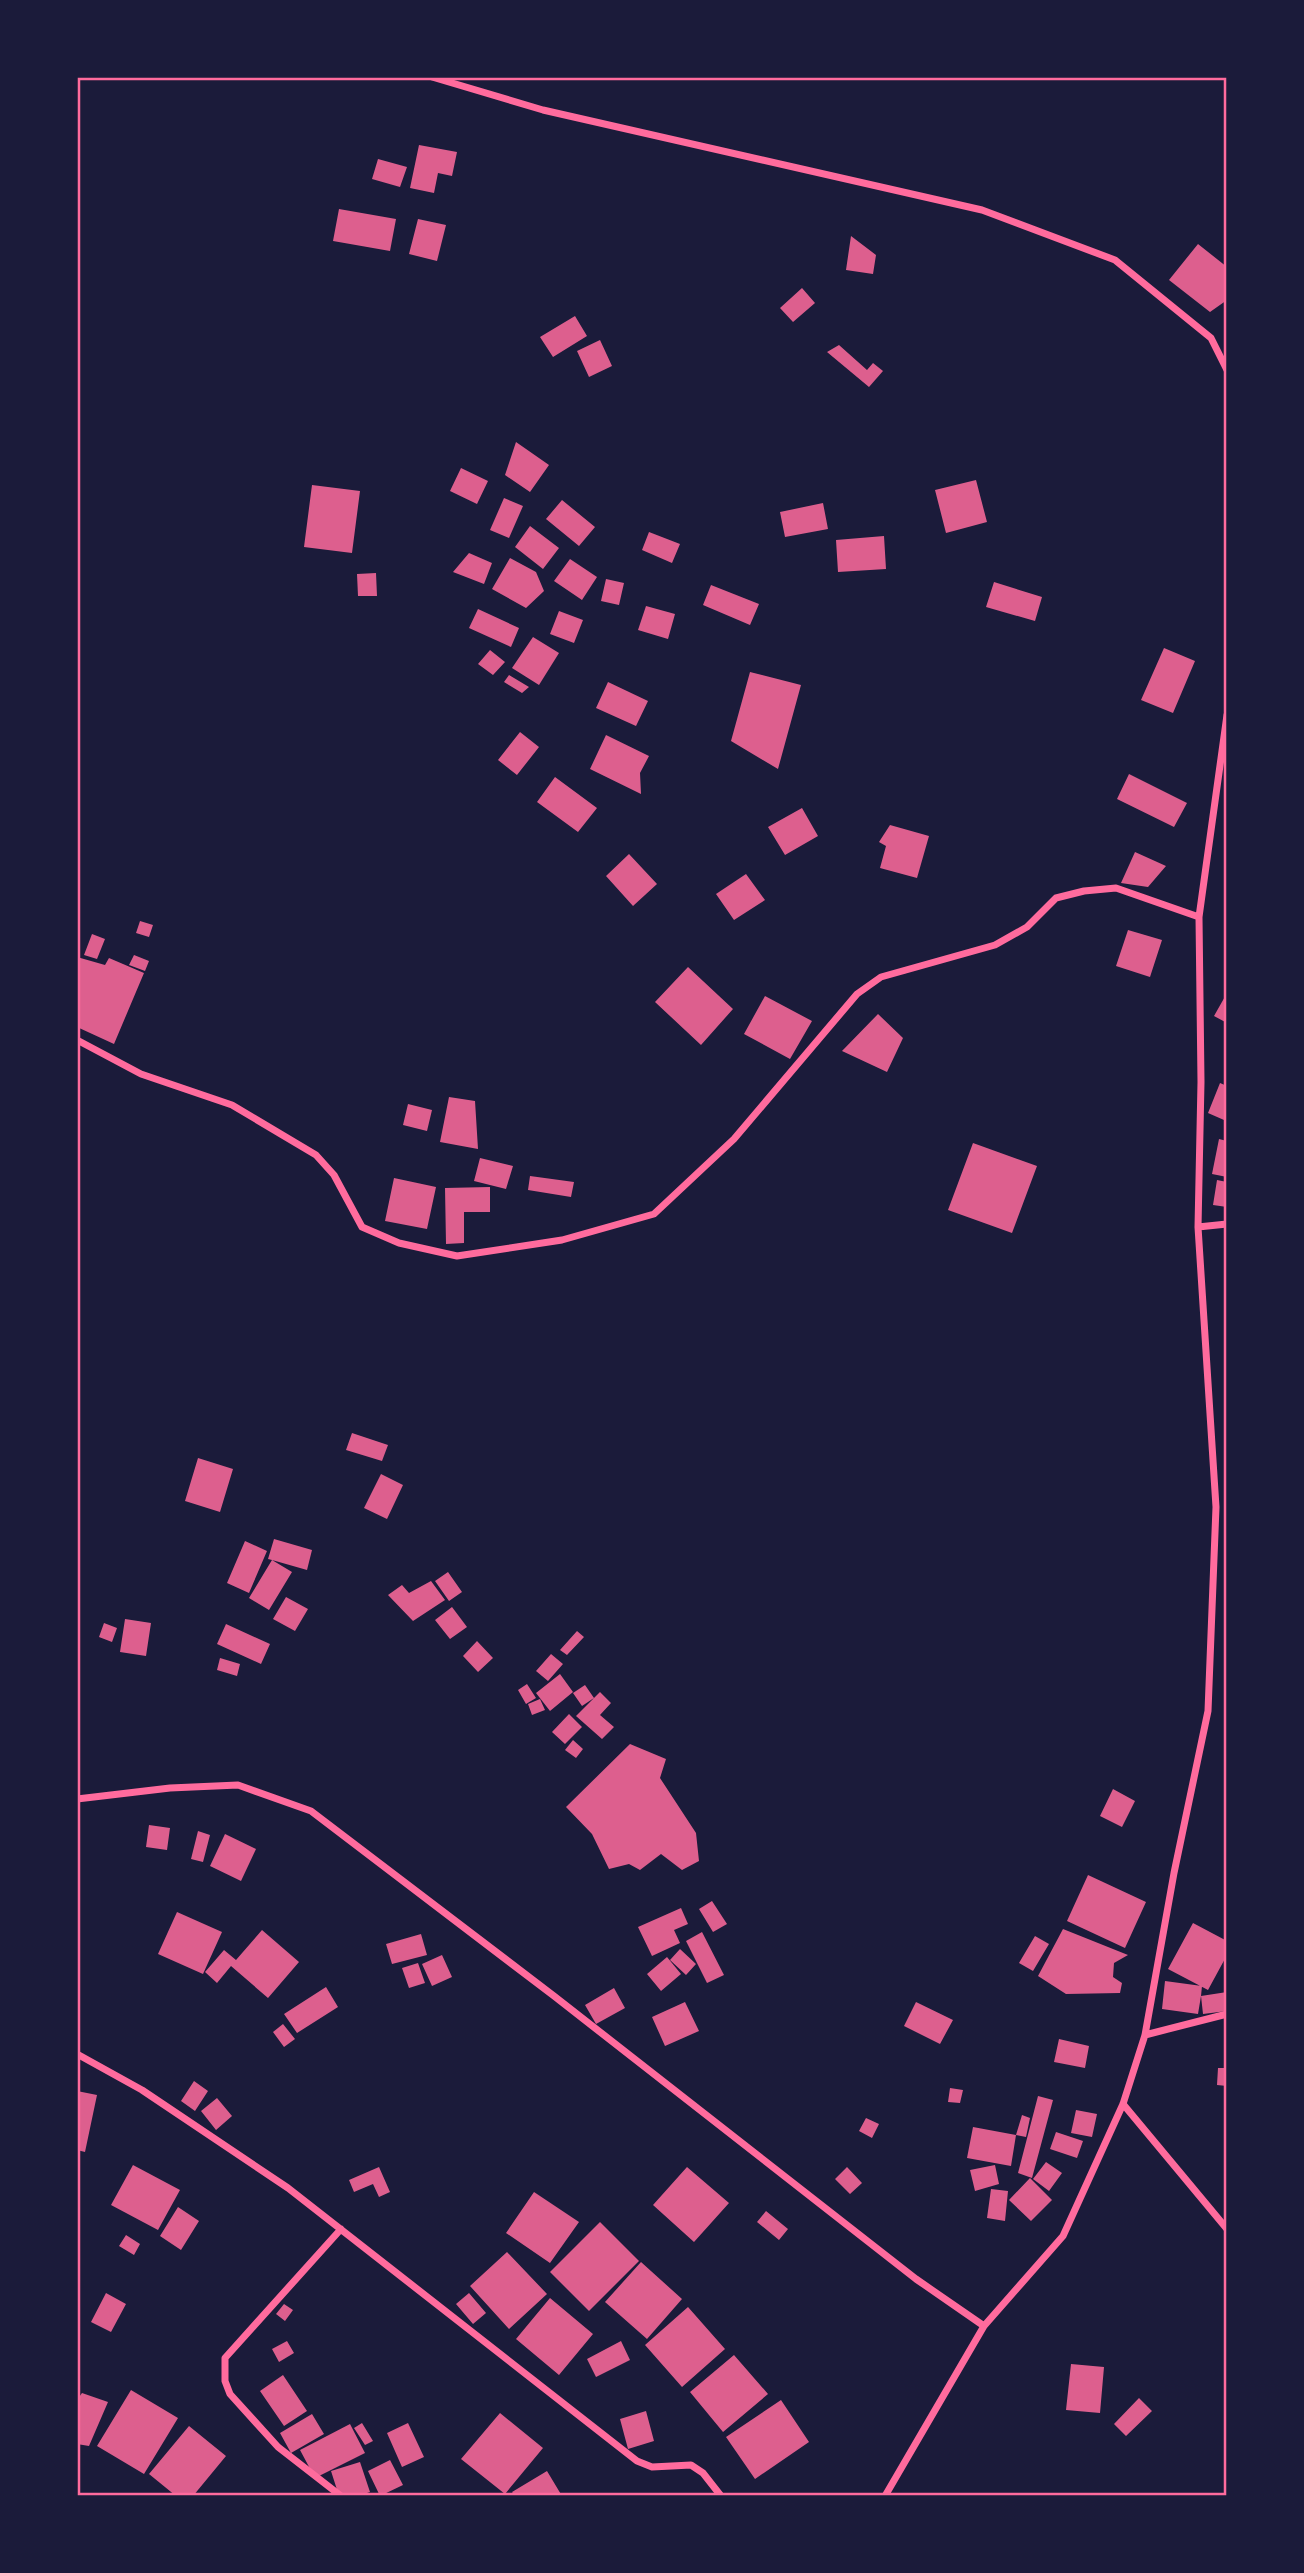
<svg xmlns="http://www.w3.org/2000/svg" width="1304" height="2573" font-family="Inter,sans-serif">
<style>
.building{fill:#dd5f8e}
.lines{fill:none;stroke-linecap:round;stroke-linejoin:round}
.minor{stroke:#ff6b9d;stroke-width:7}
.neatline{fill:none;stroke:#ff6b9d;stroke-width:2.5}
</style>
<rect width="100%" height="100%" fill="#1b1b3a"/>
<path class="building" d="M 419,145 L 457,152 L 452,176 L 438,173 L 434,193 L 410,188 Z
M 378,159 L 407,167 L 400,187 L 372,179 Z
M 339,209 L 396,219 L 390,251 L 333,241 Z
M 418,219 L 446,225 L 437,261 L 409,254 Z
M 851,236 L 876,255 L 873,274 L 846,270 Z
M 1198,244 L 1227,267 L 1227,300 L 1210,312 L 1169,280 Z
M 802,288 L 815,303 L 793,322 L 780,308 Z
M 575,316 L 587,336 L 553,357 L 540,337 Z
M 600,340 L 612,366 L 589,377 L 577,351 Z
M 839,345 L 867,370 L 873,363 L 883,371 L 869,387 L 827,352 Z
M 516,442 L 549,465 L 530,492 L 505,475 Z
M 461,468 L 488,481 L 477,504 L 450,491 Z
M 976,480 L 987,522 L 946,533 L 935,490 Z
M 312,485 L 360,491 L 352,553 L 304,547 Z
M 504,498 L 523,506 L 509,538 L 490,530 Z
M 562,500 L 595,527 L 579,546 L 546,519 Z
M 823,503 L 828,529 L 785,537 L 780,512 Z
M 530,526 L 559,548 L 543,569 L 515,547 Z
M 649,532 L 680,544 L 672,563 L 642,550 Z
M 884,536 L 886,569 L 838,572 L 836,540 Z
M 469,553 L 492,563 L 484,584 L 453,572 Z
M 510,558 L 536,572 L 544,591 L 526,608 L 492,589 Z
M 570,559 L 597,577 L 582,600 L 554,581 Z
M 376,573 L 377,596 L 358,596 L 357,574 Z
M 606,579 L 624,583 L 619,605 L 601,601 Z
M 994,582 L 1042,597 L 1035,621 L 986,607 Z
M 711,585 L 759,604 L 750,625 L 703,605 Z
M 646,606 L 675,614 L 668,639 L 638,630 Z
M 478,609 L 519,628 L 511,647 L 469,628 Z
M 559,611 L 583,620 L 574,643 L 550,634 Z
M 533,637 L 559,653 L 539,685 L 512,668 Z
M 1164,648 L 1195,661 L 1173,713 L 1141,700 Z
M 490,650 L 505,662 L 493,675 L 478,664 Z
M 750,672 L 801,685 L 778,769 L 731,741 Z
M 509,675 L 529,687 L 522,693 L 504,682 Z
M 608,682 L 648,701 L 636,726 L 596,708 Z
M 520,732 L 539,747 L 517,775 L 498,760 Z
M 606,735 L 649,756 L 640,773 L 641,794 L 590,769 Z
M 1129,774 L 1187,803 L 1174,827 L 1117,799 Z
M 555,777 L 597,808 L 578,832 L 537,802 Z
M 802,808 L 818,836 L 785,855 L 768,827 Z
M 890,825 L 929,836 L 917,878 L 880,868 L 886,846 L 879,842 Z
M 1135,852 L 1166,866 L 1148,887 L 1121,883 Z
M 629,854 L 657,884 L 633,906 L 606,876 Z
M 746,874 L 765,900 L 734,920 L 716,894 Z
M 140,921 L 153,925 L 149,937 L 136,933 Z
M 1128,930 L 1162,940 L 1150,977 L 1116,966 Z
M 92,934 L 105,939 L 97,959 L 84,955 Z
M 134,955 L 149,961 L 145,971 L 129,965 Z
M 77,957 L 105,965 L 109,958 L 144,973 L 114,1044 L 77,1027 Z
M 688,967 L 733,1009 L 701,1045 L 655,1002 Z
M 1227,993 L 1227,1023 L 1214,1016 Z
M 765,996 L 812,1021 L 790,1059 L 744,1034 Z
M 878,1014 L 903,1038 L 887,1072 L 842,1051 Z
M 1220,1083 L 1227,1086 L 1227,1113 L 1224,1120 L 1208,1113 Z
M 449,1097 L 475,1101 L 478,1149 L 440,1142 Z
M 408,1104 L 432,1110 L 427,1131 L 403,1125 Z
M 1219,1139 L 1227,1141 L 1227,1177 L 1212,1174 Z
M 973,1143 L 1037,1166 L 1012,1233 L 948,1210 Z
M 480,1158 L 513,1166 L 506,1189 L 474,1181 Z
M 530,1176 L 574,1182 L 571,1197 L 528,1190 Z
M 394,1178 L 436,1187 L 427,1229 L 385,1221 Z
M 1217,1180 L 1227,1182 L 1227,1207 L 1213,1205 Z
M 490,1187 L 490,1212 L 464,1212 L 464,1243 L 446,1244 L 445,1188 Z
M 352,1433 L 388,1445 L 382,1461 L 346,1450 Z
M 198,1458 L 233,1469 L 220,1512 L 185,1501 Z
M 381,1474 L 403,1485 L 387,1519 L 364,1508 Z
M 274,1539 L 312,1550 L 307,1570 L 272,1560 L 292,1572 L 269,1610 L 249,1598 L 272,1560 L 268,1559 Z
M 245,1541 L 267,1551 L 249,1593 L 227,1583 Z
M 448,1572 L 462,1592 L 449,1601 L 435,1581 Z
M 431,1581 L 445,1600 L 413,1621 L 388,1595 L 402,1585 L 409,1593 Z
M 286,1597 L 308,1609 L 295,1631 L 273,1619 Z
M 452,1607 L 467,1627 L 450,1639 L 435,1620 Z
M 125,1619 L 151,1623 L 146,1656 L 120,1652 Z
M 104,1623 L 117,1628 L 112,1642 L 99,1637 Z
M 226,1624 L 270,1644 L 261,1664 L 217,1644 Z
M 577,1631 L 584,1637 L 567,1655 L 560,1650 Z
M 477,1641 L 493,1658 L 478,1672 L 463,1656 Z
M 551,1654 L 563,1664 L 548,1681 L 536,1671 Z
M 220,1658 L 240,1664 L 237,1676 L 217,1670 Z
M 560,1674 L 573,1692 L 550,1711 L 536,1693 Z
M 527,1684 L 536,1698 L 526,1704 L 518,1690 Z
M 585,1685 L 594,1698 L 582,1706 L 573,1693 Z
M 600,1692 L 611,1703 L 600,1715 L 614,1727 L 602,1739 L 576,1716 Z
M 540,1699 L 545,1710 L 532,1715 L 528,1704 Z
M 569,1714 L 582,1727 L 565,1744 L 552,1732 Z
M 573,1740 L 583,1749 L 576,1758 L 565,1750 Z
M 630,1744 L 666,1759 L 660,1778 L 696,1833 L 699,1861 L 682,1870 L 661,1854 L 640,1870 L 629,1864 L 609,1869 L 592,1834 L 566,1807 Z
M 1113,1789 L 1135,1801 L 1122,1827 L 1100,1816 Z
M 149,1825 L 170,1828 L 167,1850 L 146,1847 Z
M 198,1831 L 210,1835 L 203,1862 L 191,1859 Z
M 225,1834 L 256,1849 L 241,1881 L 210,1866 Z
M 1088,1875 L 1146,1902 L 1125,1948 L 1067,1921 Z
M 712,1901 L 727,1924 L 713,1932 L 699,1909 Z
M 681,1908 L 688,1924 L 674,1930 L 680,1943 L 652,1956 L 638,1927 Z
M 177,1912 L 222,1932 L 203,1974 L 158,1954 Z
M 1193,1923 L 1227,1941 L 1227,1955 L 1208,1990 L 1168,1969 Z
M 1063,1929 L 1128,1955 L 1114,1963 L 1113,1977 L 1122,1983 L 1120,1993 L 1066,1994 L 1038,1976 Z
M 262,1930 L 299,1962 L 268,1998 L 231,1966 L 217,1983 L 205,1972 L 224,1950 L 236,1960 Z
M 702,1932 L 724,1975 L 707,1983 L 686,1941 Z
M 421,1934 L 427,1955 L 392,1964 L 386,1944 Z
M 1035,1936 L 1049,1944 L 1033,1971 L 1019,1963 Z
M 680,1949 L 696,1964 L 686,1975 L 670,1960 Z
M 442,1955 L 452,1977 L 432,1986 L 422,1964 Z
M 667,1957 L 681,1974 L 661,1991 L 647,1974 Z
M 418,1963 L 425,1983 L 409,1988 L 402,1968 Z
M 1165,1981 L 1202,1986 L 1201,1996 L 1227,1992 L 1227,2011 L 1203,2014 L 1201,1996 L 1198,2014 L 1162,2009 Z
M 326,1987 L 338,2007 L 297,2033 L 284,2014 Z
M 614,1988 L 625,2008 L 596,2024 L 585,2005 Z
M 685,2002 L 699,2031 L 665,2046 L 652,2017 Z
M 916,2002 L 953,2020 L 940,2044 L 904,2026 Z
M 283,2024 L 295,2039 L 284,2047 L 273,2032 Z
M 1059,2039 L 1089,2046 L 1085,2068 L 1054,2062 Z
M 1218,2068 L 1227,2068 L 1227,2086 L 1217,2085 Z
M 194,2081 L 208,2091 L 195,2111 L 181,2101 Z
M 950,2088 L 963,2090 L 960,2103 L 948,2102 Z
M 77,2091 L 97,2095 L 85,2152 L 77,2150 Z
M 1038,2096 L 1053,2100 L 1032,2178 L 1018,2173 Z
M 217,2098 L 232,2116 L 216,2130 L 201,2111 Z
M 1076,2110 L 1097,2114 L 1092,2137 L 1071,2133 Z
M 1022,2115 L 1030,2118 L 1026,2137 L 1016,2135 Z
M 866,2118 L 879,2124 L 872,2138 L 859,2131 Z
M 973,2127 L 1016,2135 L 1011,2166 L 967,2158 Z
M 1056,2132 L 1083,2141 L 1077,2158 L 1050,2149 Z
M 1046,2162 L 1062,2173 L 1049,2191 L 1033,2179 Z
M 133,2165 L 180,2190 L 158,2230 L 111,2205 Z
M 995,2165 L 999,2184 L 975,2191 L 970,2170 Z
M 379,2167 L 390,2192 L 379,2197 L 373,2184 L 354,2192 L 349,2180 Z
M 687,2167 L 729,2203 L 694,2242 L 653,2205 Z
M 847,2167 L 862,2183 L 850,2194 L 835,2179 Z
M 1030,2178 L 1052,2200 L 1031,2221 L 1009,2200 Z
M 991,2189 L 1008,2191 L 1005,2221 L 987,2218 Z
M 534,2192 L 579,2222 L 550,2263 L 506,2233 Z
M 178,2207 L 199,2221 L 181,2250 L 160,2236 Z
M 766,2211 L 788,2229 L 779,2240 L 757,2222 Z
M 600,2222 L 639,2261 L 589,2311 L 550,2272 Z
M 126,2235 L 140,2244 L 134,2255 L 119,2246 Z
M 507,2252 L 547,2294 L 509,2329 L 470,2286 Z
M 641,2262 L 682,2299 L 647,2339 L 605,2302 Z
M 106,2293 L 126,2304 L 111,2332 L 91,2322 Z
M 469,2293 L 486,2313 L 473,2324 L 456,2304 Z
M 550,2298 L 593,2334 L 559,2375 L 516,2339 Z
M 284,2304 L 293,2310 L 285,2321 L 276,2314 Z
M 688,2307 L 725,2349 L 682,2387 L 645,2345 Z
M 287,2341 L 294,2353 L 279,2362 L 272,2349 Z
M 621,2341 L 630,2360 L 596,2377 L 587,2359 Z
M 734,2355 L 768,2394 L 723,2432 L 690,2392 Z
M 1071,2364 L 1104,2367 L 1100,2413 L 1066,2410 Z
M 283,2375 L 307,2411 L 284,2426 L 260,2391 Z
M 131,2390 L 178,2418 L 144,2474 L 97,2446 Z
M 82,2393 L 108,2402 L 89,2446 L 77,2444 L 77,2400 Z
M 1139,2398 L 1152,2411 L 1126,2436 L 1114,2424 Z
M 781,2400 L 809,2442 L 755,2479 L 726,2437 Z
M 646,2411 L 654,2441 L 628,2449 L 620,2419 Z
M 500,2413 L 543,2448 L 505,2494 L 461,2459 Z
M 312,2414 L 324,2434 L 291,2453 L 280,2433 Z
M 362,2423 L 373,2441 L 365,2445 L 354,2428 Z
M 408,2423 L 424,2457 L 402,2467 L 387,2433 Z
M 350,2424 L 365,2453 L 315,2478 L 300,2450 Z
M 189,2426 L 226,2456 L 193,2496 L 176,2496 L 149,2474 Z
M 390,2460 L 403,2485 L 380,2496 L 368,2471 Z
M 360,2462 L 370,2492 L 358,2496 L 339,2496 L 331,2471 Z
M 547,2471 L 562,2496 L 515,2496 L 512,2492 Z"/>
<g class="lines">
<path class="minor" d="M 432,77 L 543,110 L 982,210 L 1115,260 L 1211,338 L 1227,370
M 77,1040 L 141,1074 L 232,1105 L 316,1155 L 334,1175 L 362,1227 L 399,1243 L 457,1256 L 562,1240 L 654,1214 L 734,1139 L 857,994 L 881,977 L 995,945 L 1027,927 L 1056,898 L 1084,891 L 1116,888 L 1199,917
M 1198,1227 L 1227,1224
M 77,1799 L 170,1788 L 238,1785 L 311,1811 L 554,1996 L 916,2279 L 984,2326 L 1063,2236 L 1123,2104 L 1145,2035 L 1174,1873 L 1208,1711 L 1216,1507 L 1198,1227 L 1201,1082 L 1199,917 L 1227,715
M 1145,2035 L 1227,2014
M 77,2054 L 142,2090 L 288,2188 L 637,2461 L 652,2467 L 691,2465 L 703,2473 L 721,2496
M 1123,2104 L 1227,2229
M 341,2496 L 278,2447 L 230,2394 L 225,2381 L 225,2358 L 341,2229
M 885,2496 L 984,2326"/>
</g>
<rect width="1304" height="2573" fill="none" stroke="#1b1b3a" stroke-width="158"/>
<rect x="79" y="79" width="1146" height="2415" class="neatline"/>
</svg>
